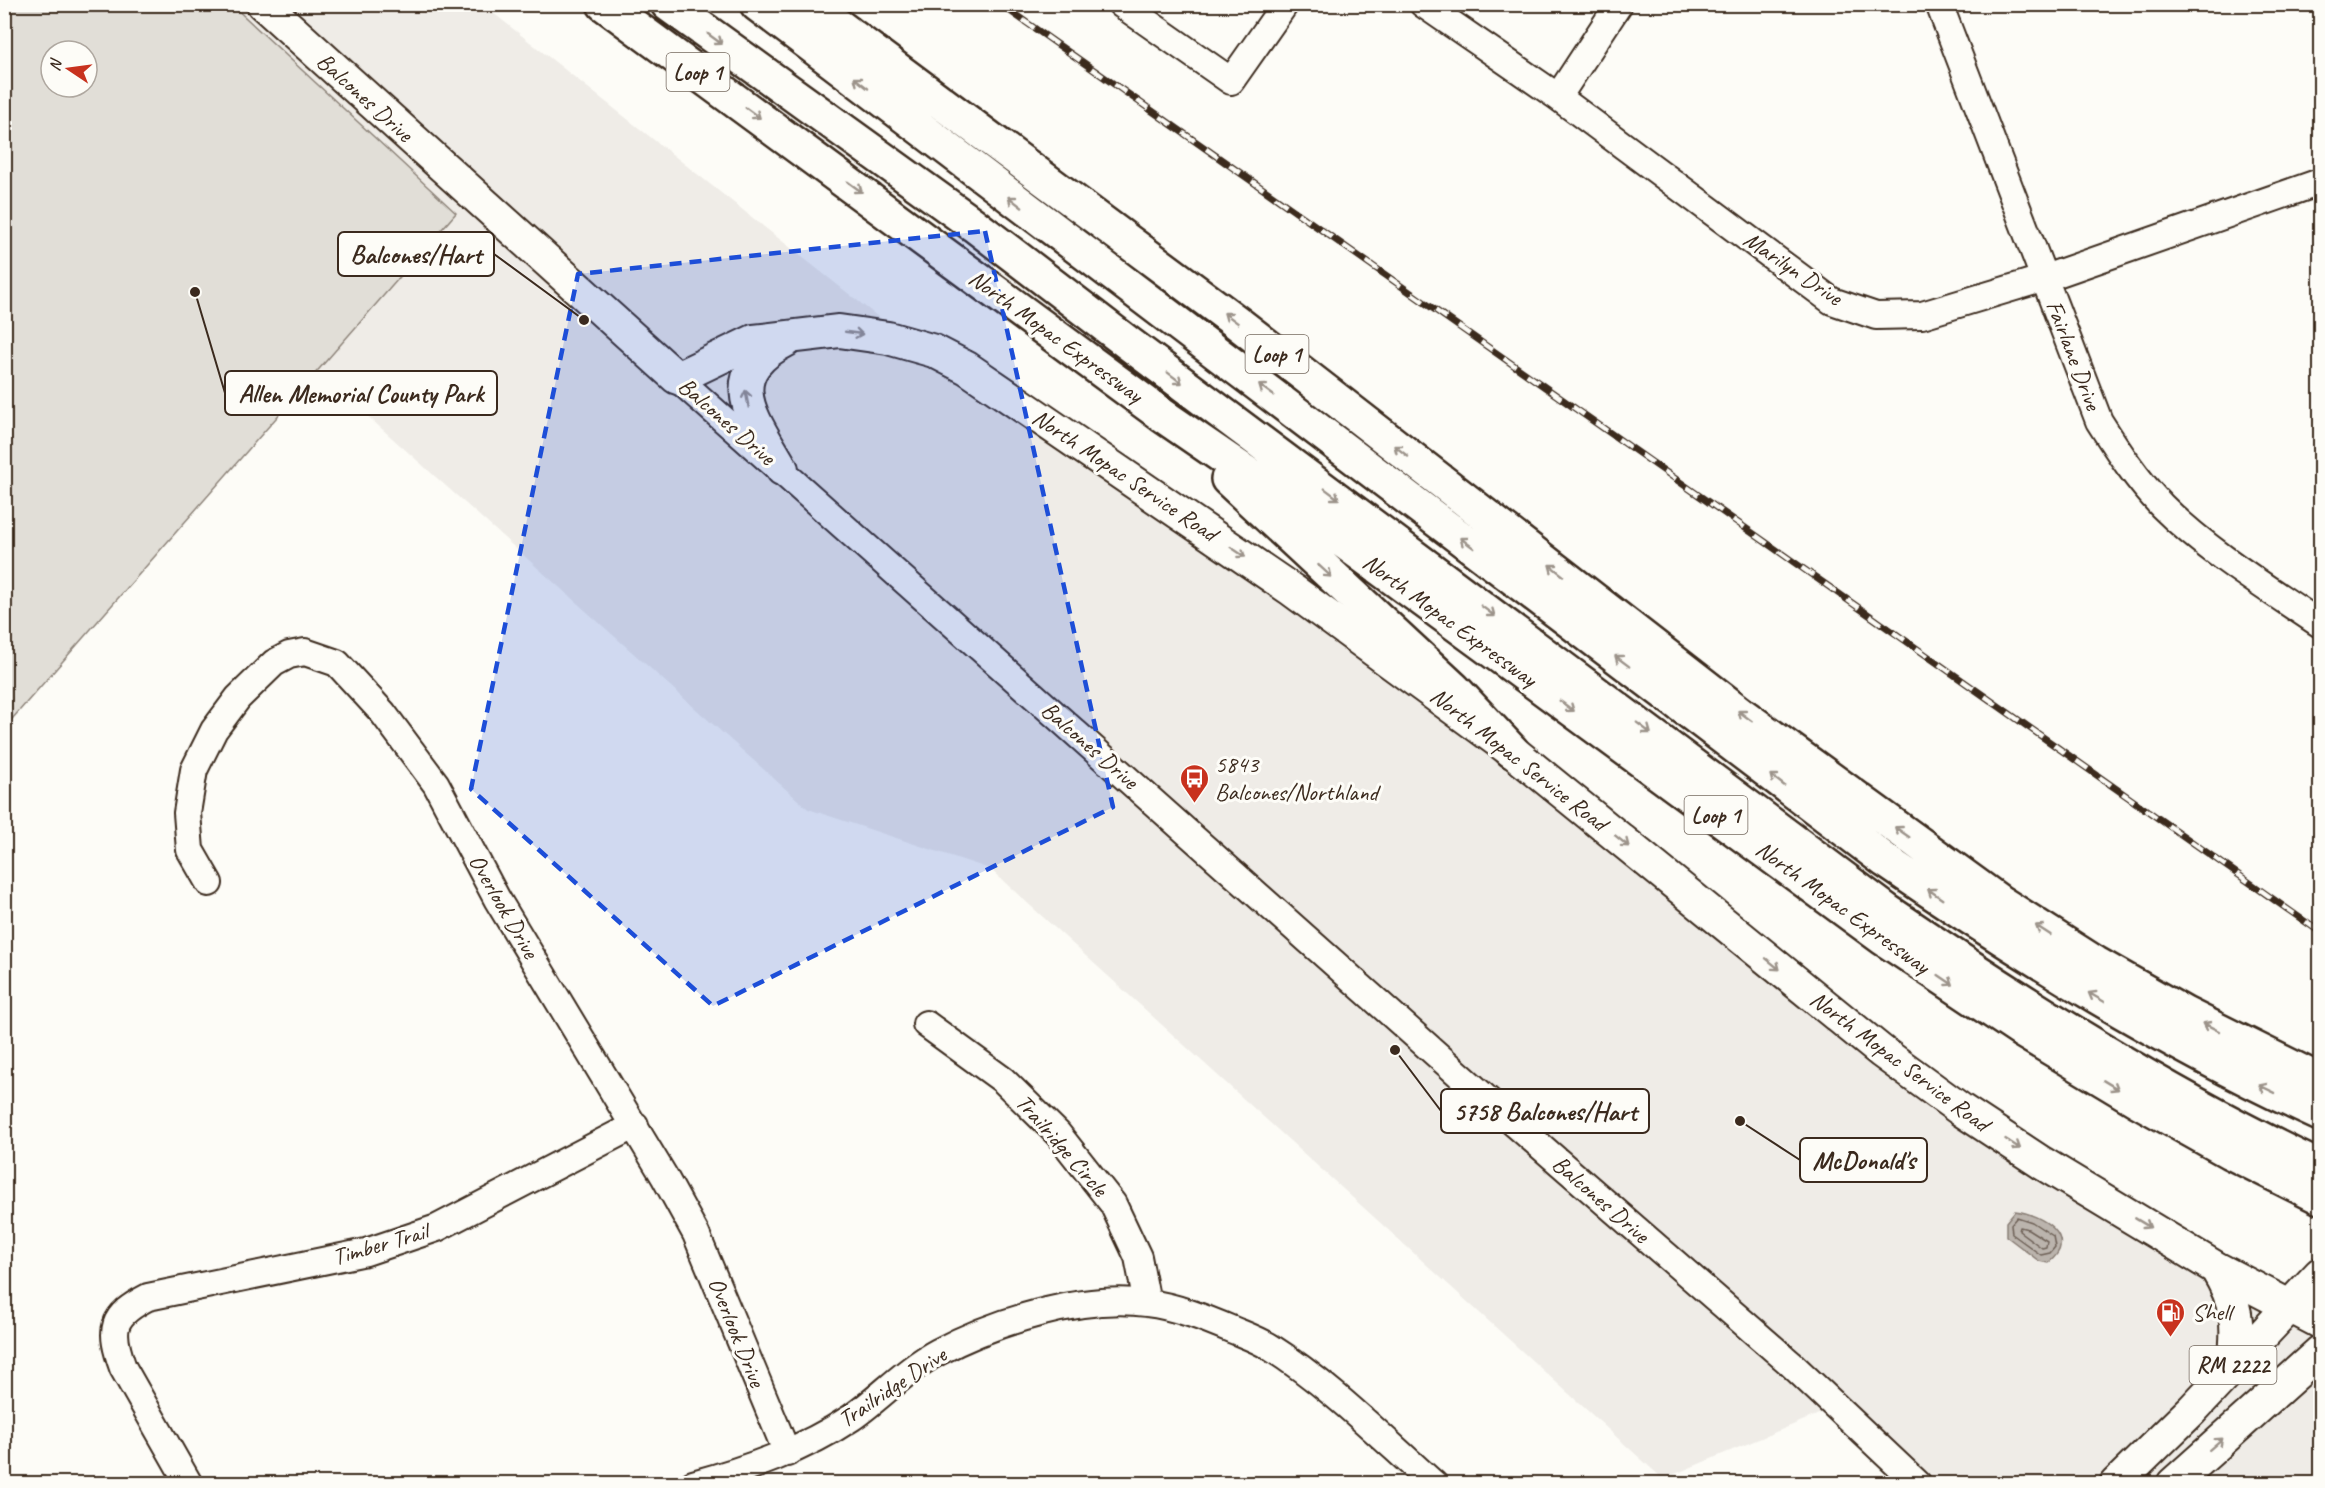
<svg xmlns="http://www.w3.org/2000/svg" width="2325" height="1488" font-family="Caveat,sans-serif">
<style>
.built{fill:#efece7}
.green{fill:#e1ded7;stroke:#8e847a;stroke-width:1.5;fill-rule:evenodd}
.water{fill:#bbb4ad;stroke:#887d74;stroke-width:1.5}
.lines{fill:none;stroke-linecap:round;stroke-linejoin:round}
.shore{stroke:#6e6157;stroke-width:1.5}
.minor-casing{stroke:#3b2a1e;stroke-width:30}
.major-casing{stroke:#3b2a1e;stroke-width:36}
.highway-casing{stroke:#3b2a1e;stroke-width:38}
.minor{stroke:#fdfcf7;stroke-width:26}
.major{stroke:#fdfcf7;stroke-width:32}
.highway{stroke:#fdfcf7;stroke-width:33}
.rail-casing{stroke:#3b2a1e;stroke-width:7}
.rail{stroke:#fdfcf7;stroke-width:4.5;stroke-dasharray:14;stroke-linecap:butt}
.oneway{stroke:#9c938a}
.marked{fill:#1d4ed8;fill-opacity:0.2;stroke:#1d4ed8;stroke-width:4.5;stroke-dasharray:12 8;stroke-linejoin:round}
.labels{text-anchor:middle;stroke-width:6;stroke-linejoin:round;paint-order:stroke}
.shield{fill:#fdfcf7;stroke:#75695f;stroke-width:1.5}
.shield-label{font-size:22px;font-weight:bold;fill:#3b2a1e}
.street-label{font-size:24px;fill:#3b2a1e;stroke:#fdfcf7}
.poi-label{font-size:24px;fill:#3b2a1e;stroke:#fdfcf7;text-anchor:start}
.leader{fill:none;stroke:#3b2a1e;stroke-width:2}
.callout-dot{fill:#3b2a1e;stroke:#fdfcf7;stroke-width:2}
.callout{fill:#fdfcf7;stroke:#3b2a1e;stroke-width:2}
.callout-label{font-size:26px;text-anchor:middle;font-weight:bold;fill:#3b2a1e}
</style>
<rect width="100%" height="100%" fill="#fdfcf7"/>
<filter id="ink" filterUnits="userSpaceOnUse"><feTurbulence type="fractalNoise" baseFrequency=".0167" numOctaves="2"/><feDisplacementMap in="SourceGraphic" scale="12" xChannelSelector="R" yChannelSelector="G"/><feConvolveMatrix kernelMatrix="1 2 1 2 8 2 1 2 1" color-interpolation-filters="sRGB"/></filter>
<g filter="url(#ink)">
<path class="built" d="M 232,5 L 483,5 L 877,316 L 977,389 L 1419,697 L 1797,1001 L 1978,1141 L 2251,1303 L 2320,1335 L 2320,1483 L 1934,1483 L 1850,1401 L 1663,1479 L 990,869 L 808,809 L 317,371 L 455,213 Z"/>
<path class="green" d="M 5,4 L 232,5 L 456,213 L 5,727 ZM 51,51 L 87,51 L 87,87 L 51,87 Z"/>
<path class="water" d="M 2015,1211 C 2041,1214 2081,1238 2048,1263 L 2039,1261 L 2006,1236 L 2006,1222 Z"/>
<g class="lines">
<path class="shore" d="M 2017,1217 L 2032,1222 L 2053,1236 L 2055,1247 L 2050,1253 L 2041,1255 L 2012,1234 L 2011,1224 Z
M 2020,1227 L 2028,1229 L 2047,1241 L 2046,1247 L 2042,1248 L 2019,1231 Z"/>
<defs>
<path id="minor" d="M 1121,4 L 1231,81 L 1285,4
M 1423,4 L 1558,97 L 1832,301 L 1876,316 L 1922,315 L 2045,278 L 2320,182
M 1939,4 L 2099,421 C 2118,451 2137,480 2162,506 C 2208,552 2267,588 2320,624
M 1558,97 L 1619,4
M 677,378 L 1499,1110 L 1790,1363 L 1918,1484
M 209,883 L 190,850 L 187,813 L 194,770 L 214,730 L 238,698 L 274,663 L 289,655 L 305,652 L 337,663 L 383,713 L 436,784 L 497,899 L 664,1176 L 696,1234 L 787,1453
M 926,1024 L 1003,1080 L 1058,1134 L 1113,1204 L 1138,1257 L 1147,1303
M 189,1484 L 123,1368 C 109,1329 111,1316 148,1297 L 366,1252 L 437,1228 L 635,1125
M 693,1484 C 748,1469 803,1450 851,1418 C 880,1398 906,1369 938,1352 C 994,1322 1082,1294 1147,1303 C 1175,1306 1207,1319 1233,1330 C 1245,1335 1259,1340 1270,1347 C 1330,1385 1381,1437 1434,1484"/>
<path id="major" d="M 263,4 L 677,378 L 754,341 L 839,331 L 888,338 L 934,351 L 967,368 L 1292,590 L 1512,751 L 1882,1052 L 1960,1109 L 2042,1163 L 2216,1268 L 2320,1322
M 782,469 C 754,419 716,376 787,340
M 2216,1268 C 2238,1304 2239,1323 2234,1364
M 2116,1484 L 2192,1410 L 2320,1274
M 2173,1484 L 2320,1352"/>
<path id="highway" d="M 604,4 L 1162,415 L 1302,511 L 1883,938 L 2021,1030 L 2139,1101 L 2230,1152 L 2320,1197
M 668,4 L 974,225 L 1128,343 L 1887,911 C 2026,1006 2168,1096 2320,1168
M 757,4 L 1886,861 C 2024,956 2167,1044 2320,1114
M 809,4 L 1235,321 L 1741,714 L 2001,903 L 2095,963 L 2185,1014 L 2320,1081
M 1228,479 L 1454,689 L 1512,751"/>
</defs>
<use href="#minor" class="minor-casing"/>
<use href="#major" class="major-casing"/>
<use href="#highway" class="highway-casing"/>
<use href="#minor" class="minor"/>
<use href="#major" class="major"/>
<use href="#highway" class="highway"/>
<defs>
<path id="rail" d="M 1000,4 L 2320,932"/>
</defs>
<use href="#rail" class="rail-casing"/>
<use href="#rail" class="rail"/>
</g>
<defs><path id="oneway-shaft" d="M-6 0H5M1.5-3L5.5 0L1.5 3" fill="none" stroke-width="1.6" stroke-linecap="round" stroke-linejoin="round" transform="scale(1.5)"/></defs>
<g class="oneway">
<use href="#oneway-shaft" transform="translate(715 39) rotate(36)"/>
<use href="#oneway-shaft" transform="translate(861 83) rotate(-142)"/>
<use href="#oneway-shaft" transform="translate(753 113) rotate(36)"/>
<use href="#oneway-shaft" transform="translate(855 187) rotate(36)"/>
<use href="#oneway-shaft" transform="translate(1015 202) rotate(-142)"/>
<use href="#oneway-shaft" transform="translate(1231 318) rotate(-143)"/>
<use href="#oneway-shaft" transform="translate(854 333) rotate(8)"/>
<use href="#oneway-shaft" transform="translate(1175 378) rotate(37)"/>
<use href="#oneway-shaft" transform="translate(1266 390) rotate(-144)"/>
<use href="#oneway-shaft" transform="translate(747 399) rotate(-101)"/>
<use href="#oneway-shaft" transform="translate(1401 451) rotate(-142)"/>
<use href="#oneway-shaft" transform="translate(1332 494) rotate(37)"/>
<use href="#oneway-shaft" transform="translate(1467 543) rotate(-143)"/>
<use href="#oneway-shaft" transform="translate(1238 552) rotate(34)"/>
<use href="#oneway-shaft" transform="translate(1556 570) rotate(-142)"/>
<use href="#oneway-shaft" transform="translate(1325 571) rotate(42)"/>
<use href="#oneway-shaft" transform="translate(1488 611) rotate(37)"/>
<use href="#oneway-shaft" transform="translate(1622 661) rotate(-143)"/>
<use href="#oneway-shaft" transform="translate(1567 706) rotate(36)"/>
<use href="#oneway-shaft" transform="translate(1745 716) rotate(-143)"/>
<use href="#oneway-shaft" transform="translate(1644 728) rotate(37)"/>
<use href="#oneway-shaft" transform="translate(1777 780) rotate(-142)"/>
<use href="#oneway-shaft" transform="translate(1902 832) rotate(-145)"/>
<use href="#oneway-shaft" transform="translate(1622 841) rotate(39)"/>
<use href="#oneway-shaft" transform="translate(1935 894) rotate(-145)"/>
<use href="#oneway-shaft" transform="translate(2043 930) rotate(-147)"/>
<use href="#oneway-shaft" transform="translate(1773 964) rotate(39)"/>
<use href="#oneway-shaft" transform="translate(1946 980) rotate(34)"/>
<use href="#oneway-shaft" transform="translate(2096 997) rotate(-150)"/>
<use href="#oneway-shaft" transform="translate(2211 1027) rotate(-153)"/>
<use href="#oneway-shaft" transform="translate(2111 1085) rotate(31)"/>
<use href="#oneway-shaft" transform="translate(2267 1089) rotate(-154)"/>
<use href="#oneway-shaft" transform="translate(2013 1144) rotate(33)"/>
<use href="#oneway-shaft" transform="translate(2143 1223) rotate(31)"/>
<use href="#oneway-shaft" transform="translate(2216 1444) rotate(-41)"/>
</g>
</g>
<path class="marked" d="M 985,231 L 1113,807 L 713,1006 L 471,789 L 578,274 Z"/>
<defs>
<symbol id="bus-pin" viewBox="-11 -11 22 30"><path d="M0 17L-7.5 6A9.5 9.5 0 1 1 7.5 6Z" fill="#c8321e" stroke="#fdfcf7"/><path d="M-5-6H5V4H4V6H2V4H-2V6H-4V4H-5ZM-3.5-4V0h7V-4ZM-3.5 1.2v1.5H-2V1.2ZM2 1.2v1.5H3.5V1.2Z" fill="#fff"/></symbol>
<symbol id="fuel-pin" viewBox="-11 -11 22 30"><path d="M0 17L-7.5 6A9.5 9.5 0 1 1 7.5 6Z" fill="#c8321e" stroke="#fdfcf7"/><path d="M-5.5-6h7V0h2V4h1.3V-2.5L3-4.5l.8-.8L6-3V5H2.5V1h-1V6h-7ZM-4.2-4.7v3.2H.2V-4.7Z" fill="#fff"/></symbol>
</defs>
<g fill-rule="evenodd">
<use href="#bus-pin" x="1178" y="762" width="33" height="45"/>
<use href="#fuel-pin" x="2154" y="1296" width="33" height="45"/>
</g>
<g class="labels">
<g class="shield">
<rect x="666.5" y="53" width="63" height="38" rx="4.5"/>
<rect x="1245.5" y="335" width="63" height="38" rx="4.5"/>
<rect x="1684.5" y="796" width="63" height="38" rx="4.5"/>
<rect x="2189.5" y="1346" width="87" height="38" rx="4.5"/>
</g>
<g class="shield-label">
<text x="698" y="80">Loop 1</text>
<text x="1277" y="362">Loop 1</text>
<text x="1716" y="823">Loop 1</text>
<text x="2233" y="1373">RM 2222</text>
</g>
<g class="street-label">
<text transform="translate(365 97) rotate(42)" y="8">Balcones Drive</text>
<text transform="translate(1793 268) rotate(34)" y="8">Marilyn Drive</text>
<text transform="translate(1056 336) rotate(36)" y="8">North Mopac Expressway</text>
<text transform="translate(2074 355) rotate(69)" y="8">Fairlane Drive</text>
<text transform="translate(727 421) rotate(41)" y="8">Balcones Drive</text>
<text transform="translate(1125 475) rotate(34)" y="8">North Mopac Service Road</text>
<text transform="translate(1450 620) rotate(36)" y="8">North Mopac Expressway</text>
<text transform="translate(1090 745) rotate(41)" y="8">Balcones Drive</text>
<text transform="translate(1519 759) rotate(38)" y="8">North Mopac Service Road</text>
<text transform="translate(504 906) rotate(60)" y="8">Overlook Drive</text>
<text transform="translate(1843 907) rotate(36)" y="8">North Mopac Expressway</text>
<text transform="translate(1900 1061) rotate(37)" y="8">North Mopac Service Road</text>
<text transform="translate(1062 1145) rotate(49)" y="8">Trailridge Circle</text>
<text transform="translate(1601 1199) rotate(41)" y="8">Balcones Drive</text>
<text transform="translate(380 1244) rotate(-16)" y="8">Timber Trail</text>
<text transform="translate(737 1332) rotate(68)" y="8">Overlook Drive</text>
<text transform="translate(892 1387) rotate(-34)" y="8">Trailridge Drive</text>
</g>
<g class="poi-label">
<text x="1215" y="772">5843<tspan x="1215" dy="28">Balcones/Northland</tspan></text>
<text x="2192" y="1320">Shell</text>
</g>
</g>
<path class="leader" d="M584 320L494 254M195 292L225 393M1395 1050L1441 1111M1740 1121L1800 1160"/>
<g class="callout-dot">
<circle cx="584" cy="320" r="6"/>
<circle cx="195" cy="292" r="6"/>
<circle cx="1395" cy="1050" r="6"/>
<circle cx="1740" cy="1121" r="6"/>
</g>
<g class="callout">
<rect x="338" y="232" width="156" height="44" rx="6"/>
<rect x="225" y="371" width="272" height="44" rx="6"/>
<rect x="1441" y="1089" width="208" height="44" rx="6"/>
<rect x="1800" y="1138" width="127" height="44" rx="6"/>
</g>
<g class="callout-label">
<text x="416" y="263">Balcones/Hart</text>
<text x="361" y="402">Allen Memorial County Park</text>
<text x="1545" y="1120">5758 Balcones/Hart</text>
<text x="1864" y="1169">McDonald's</text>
</g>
<rect width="2325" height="1488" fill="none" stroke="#fdfcf7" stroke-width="24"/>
<rect x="12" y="12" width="2301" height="1464" fill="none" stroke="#3b2a1e" stroke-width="2" filter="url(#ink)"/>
<g transform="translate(69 69) rotate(283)"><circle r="28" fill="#fdfcf7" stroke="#afa8a0" stroke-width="1.5"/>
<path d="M0-4.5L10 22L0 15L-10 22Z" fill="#c8321e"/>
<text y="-9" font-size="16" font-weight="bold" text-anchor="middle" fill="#3b2a1e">N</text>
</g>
</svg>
